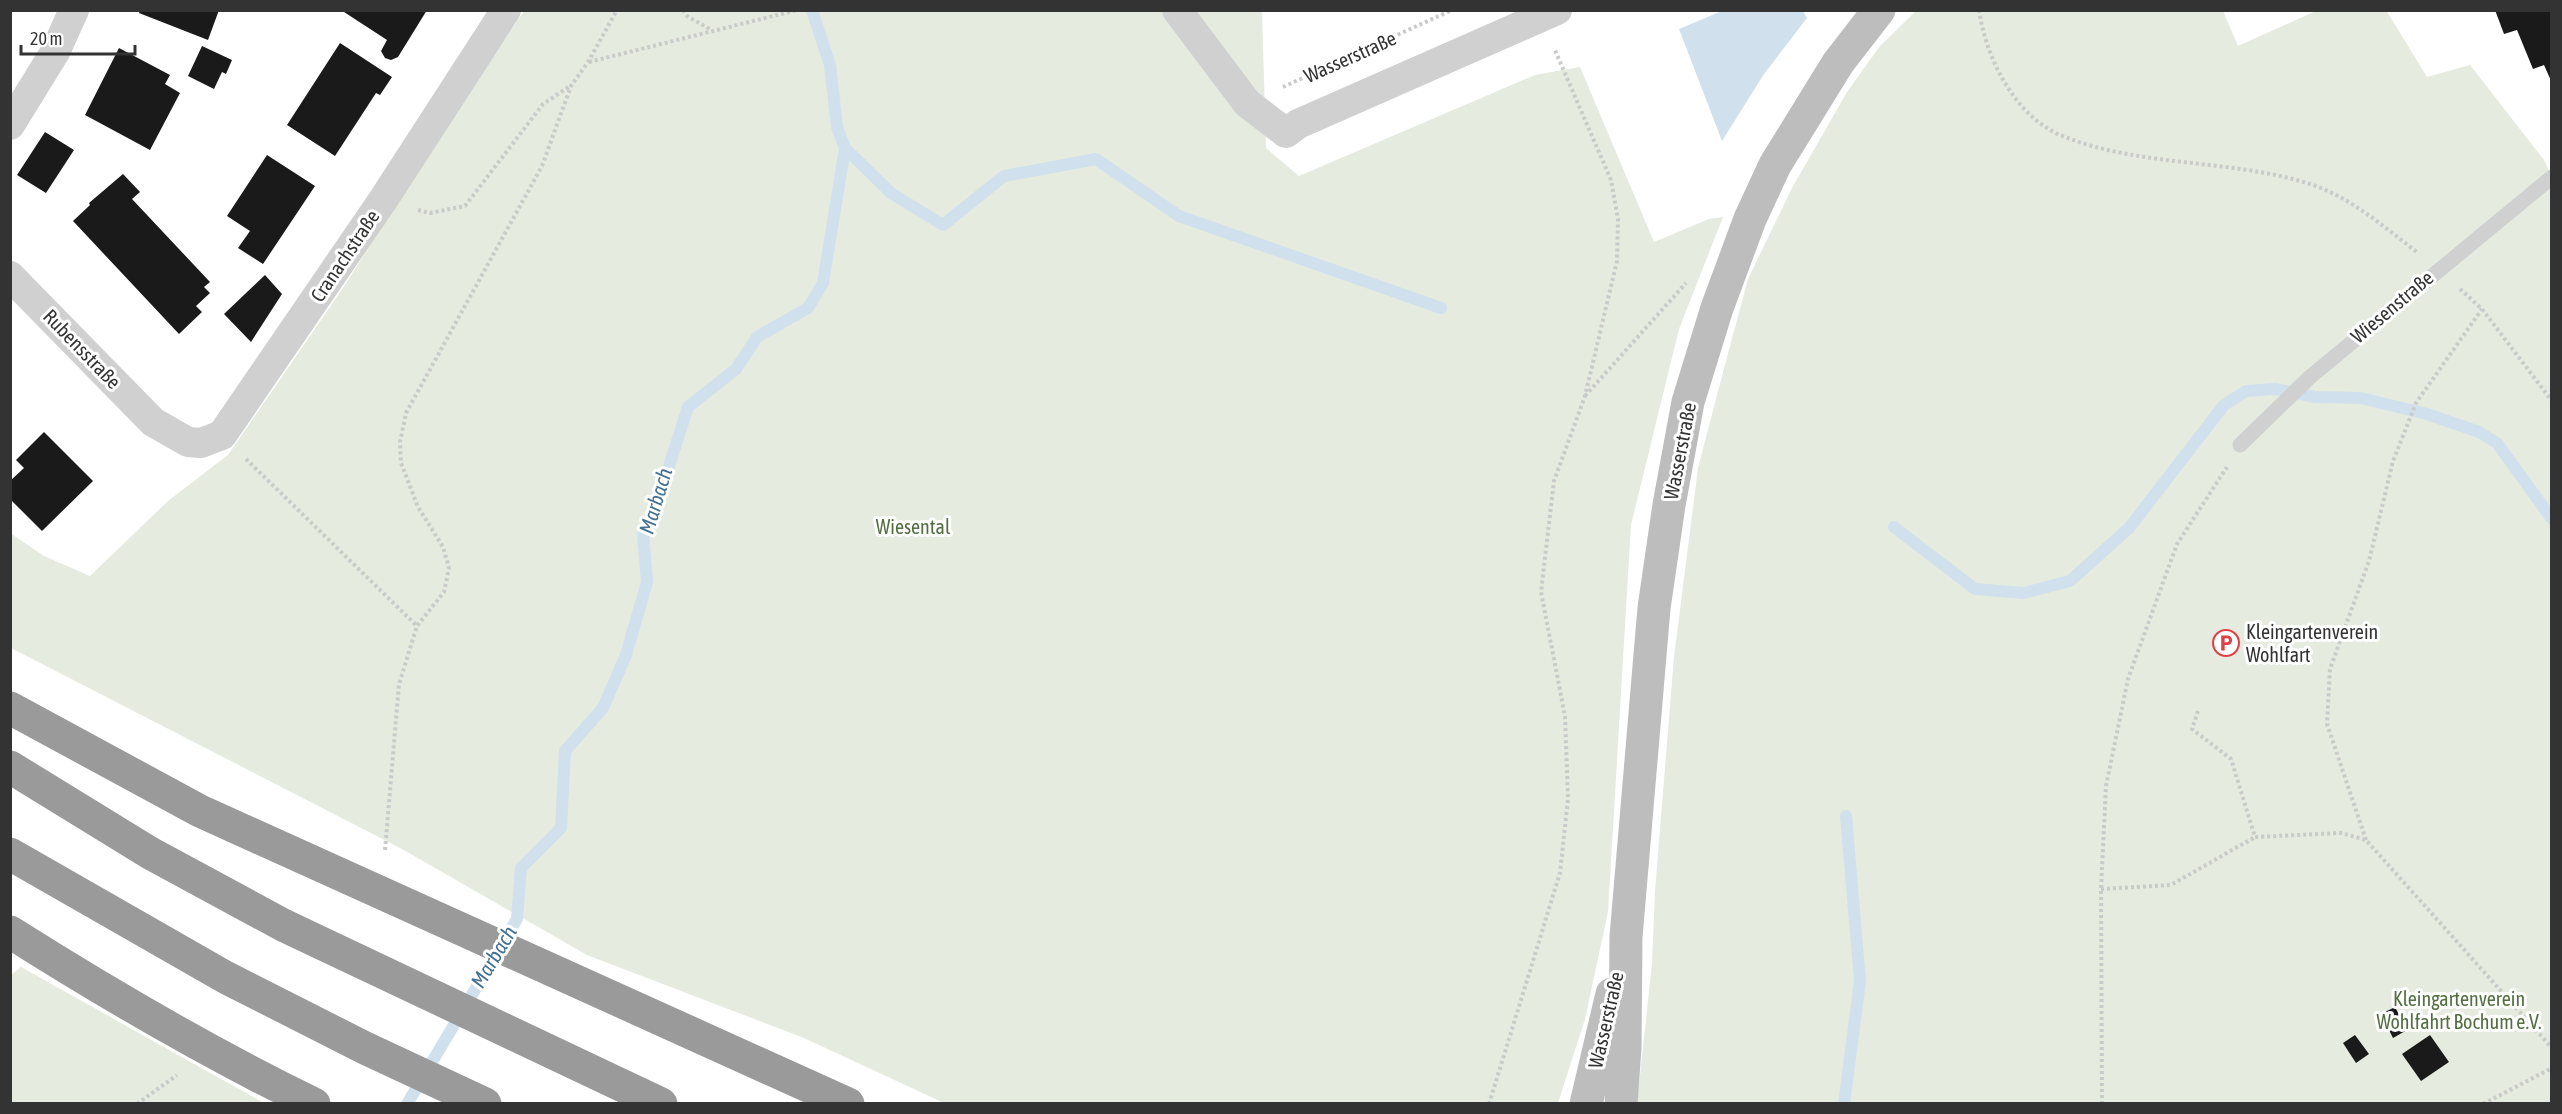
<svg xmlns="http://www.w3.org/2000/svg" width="2562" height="1114" font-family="'Asap Condensed',sans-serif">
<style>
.green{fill:#e5ebdf}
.water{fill:#d0e1ed}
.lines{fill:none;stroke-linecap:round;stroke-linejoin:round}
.stream{stroke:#d0e1ed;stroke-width:12}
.building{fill:#1a1a1a}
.path{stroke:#cacaca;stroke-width:4;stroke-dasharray:3 3;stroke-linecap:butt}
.lane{stroke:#d0d0d0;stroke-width:15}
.street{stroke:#d0d0d0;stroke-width:30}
.secondary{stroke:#bdbdbd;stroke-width:33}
.highway{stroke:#9a9a9a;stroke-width:33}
.labels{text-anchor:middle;stroke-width:6;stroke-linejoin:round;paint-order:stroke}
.street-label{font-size:20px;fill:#333;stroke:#fff}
.park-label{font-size:20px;fill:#546e41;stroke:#fff}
.poi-label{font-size:20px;fill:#333;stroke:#fff;text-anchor:start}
.water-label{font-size:21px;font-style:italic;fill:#437193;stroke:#fff}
</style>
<rect width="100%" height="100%" fill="#fff"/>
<path class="green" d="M 2386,10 L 2427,77 L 2470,65 L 2544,160 L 2551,175 L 2551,1103 L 1637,1104 L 1652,963 L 1655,891 L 1674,657 L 1698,468 L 1722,376 L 1748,279 L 1792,188 L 1847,92 L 1880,46 L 1916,11 L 2223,11 L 2238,46 L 2316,11 Z
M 524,11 L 1262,11 L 1266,148 L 1299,176 L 1535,75 L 1580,67 L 1654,242 L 1709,219 L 1723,217 L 1679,329 L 1631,525 L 1608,912 L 1585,1019 L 1558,1103 L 944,1103 L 804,1038 L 587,955 L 402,849 L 11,648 L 10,533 L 44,556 L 90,576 L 168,501 L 228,455 L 343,288 L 426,157 Z
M 21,967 L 264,1103 L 11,1103 L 11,975 Z"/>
<path class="water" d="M 1724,10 L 1803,11 L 1807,18 L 1764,74 L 1722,141 L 1679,29 Z"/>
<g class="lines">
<path class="stream" d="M 845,148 L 891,193 L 943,225 L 1004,176 L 1096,159 L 1179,216 L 1441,308
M 1894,527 L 1975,589 L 2024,593 L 2070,581 L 2129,528 L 2224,405 L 2246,391 L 2275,389 L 2315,397 L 2361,398 L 2427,414 L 2479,432 L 2497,443 L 2552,519
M 407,1104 L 517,919 L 521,868 L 561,828 L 565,751 L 603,708 L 626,655 L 647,582 L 643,534 L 662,488 L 688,407 L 736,369 L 757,337 L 808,308 L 823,283 L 845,148 L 837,127 L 830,65 L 812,10
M 1844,1104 L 1860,981 L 1846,816"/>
</g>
<path class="building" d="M 140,10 L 219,10 L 208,40 L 139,13 Z
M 341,10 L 427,10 L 398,57 L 391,60 L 385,58 L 381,51 L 387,40 Z
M 2495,10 L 2552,10 L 2552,83 L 2544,65 L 2533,69 L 2517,30 L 2504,34 Z
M 340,43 L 392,77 L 380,95 L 376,93 L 335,156 L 287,125 Z
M 202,46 L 232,60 L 226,74 L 222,72 L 214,89 L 188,76 Z
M 119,48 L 170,75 L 165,84 L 180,93 L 150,150 L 85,115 Z
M 45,132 L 74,150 L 46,193 L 17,175 Z
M 267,155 L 315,186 L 263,264 L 238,248 L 250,231 L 227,216 Z
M 123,174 L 140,192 L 132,199 L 210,282 L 204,287 L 210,293 L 196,306 L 202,312 L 179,334 L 73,221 L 90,205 L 89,203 Z
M 265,275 L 282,294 L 251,342 L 224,314 Z
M 44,432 L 93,481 L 42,531 L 10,499 L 10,481 L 24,468 L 16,460 Z
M 2395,1007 L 2407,1030 L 2393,1038 L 2381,1014 Z
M 2355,1035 L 2369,1054 L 2356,1063 L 2343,1043 Z
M 2430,1035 L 2449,1062 L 2421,1081 L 2402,1054 Z"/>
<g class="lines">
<path class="path" d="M 683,10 L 687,16 L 713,31
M 1979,10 C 1986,59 2016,119 2065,137 C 2142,167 2228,159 2307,183 C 2349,196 2383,226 2418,253
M 589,62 L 797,10
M 1283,87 L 1452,10
M 418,210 L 430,213 L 465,206 L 543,104 L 570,86
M 2460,289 L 2482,309 L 2552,401
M 1585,396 L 1686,283
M 246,459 L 417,626
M 2198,711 L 2192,729 L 2231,759 L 2255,837 L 2341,833 L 2366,840 L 2552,1048
M 2366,840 L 2327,724 L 2330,669 L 2369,561 L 2393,461 L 2416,403 L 2482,309
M 385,850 L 399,684 L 417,626 L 444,592 L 449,568 L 443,547 L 418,507 L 401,463 L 400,442 L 406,413 L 542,166 L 571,86 L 588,62 L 617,10
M 2101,889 L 2171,885 L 2255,837
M 137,1104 L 177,1075
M 1489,1104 L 1560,873 L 1568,799 L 1565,716 L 1541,592 L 1554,481 L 1585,396 L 1617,261 L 1618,219 L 1611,180 L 1554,48
M 2102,1104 L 2101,889 L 2106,786 L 2128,679 L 2177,544 L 2227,467
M 2483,1104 L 2552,1068"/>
<path class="lane" d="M 2240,445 L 2310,377 L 2552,177"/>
<path class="street" d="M 1177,10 L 1247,103 L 1286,133 L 1298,124 L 1557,10
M 10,125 L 55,52 L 74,10
M 10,276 L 153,422 L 188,442 L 201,443 L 222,435 L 383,200 L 506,10"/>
<path class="secondary" d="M 1586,1104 L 1612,994
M 1621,1104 L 1625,1048 L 1626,937 L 1654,608 L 1669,505 L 1688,402 L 1717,308 L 1750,219 L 1775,165 L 1838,63 L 1879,10"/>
<path class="highway" d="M 10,708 L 200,811 L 848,1104
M 10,767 L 150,853 L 283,925 L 661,1104
M 10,854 L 225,977 L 365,1048 L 485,1104
M 10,932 C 108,994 209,1053 314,1104"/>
</g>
<defs>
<symbol id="parking-ring" viewBox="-11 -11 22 22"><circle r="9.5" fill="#fff" stroke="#df4046" stroke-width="1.5"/><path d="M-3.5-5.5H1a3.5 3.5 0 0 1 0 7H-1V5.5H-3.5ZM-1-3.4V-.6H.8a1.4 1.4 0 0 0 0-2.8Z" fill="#df4046"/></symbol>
</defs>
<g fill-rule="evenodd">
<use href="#parking-ring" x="2211" y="628" width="30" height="30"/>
</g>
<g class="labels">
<g class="street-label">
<text transform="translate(1350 57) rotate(-24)" y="7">Wasserstraße</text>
<text transform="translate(345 256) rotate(-56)" y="7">Cranachstraße</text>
<text transform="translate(2392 307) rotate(-40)" y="7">Wiesenstraße</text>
<text transform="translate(82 349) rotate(46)" y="7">Rubensstraße</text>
<text transform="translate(1680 451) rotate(-79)" y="7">Wasserstraße</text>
<text transform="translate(1606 1020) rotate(-77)" y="7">Wasserstraße</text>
</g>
<g class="park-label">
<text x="913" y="534">Wiesental</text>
<text x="2459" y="1006">Kleingartenverein<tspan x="2459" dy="23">Wohlfahrt Bochum e.V.</tspan></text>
</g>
<g class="poi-label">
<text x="2246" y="639">Kleingartenverein<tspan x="2246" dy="23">Wohlfart</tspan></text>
</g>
<g class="water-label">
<text transform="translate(656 501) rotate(-73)" y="7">Marbach</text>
<text transform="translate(494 957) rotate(-59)" y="7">Marbach</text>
</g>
</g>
<rect width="2562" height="1114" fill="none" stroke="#333333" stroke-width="24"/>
<path d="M21 45v9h114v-9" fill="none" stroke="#333333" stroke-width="3"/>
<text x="30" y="45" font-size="18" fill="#333333" stroke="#ffffff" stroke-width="4.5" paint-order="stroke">20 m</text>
</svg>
